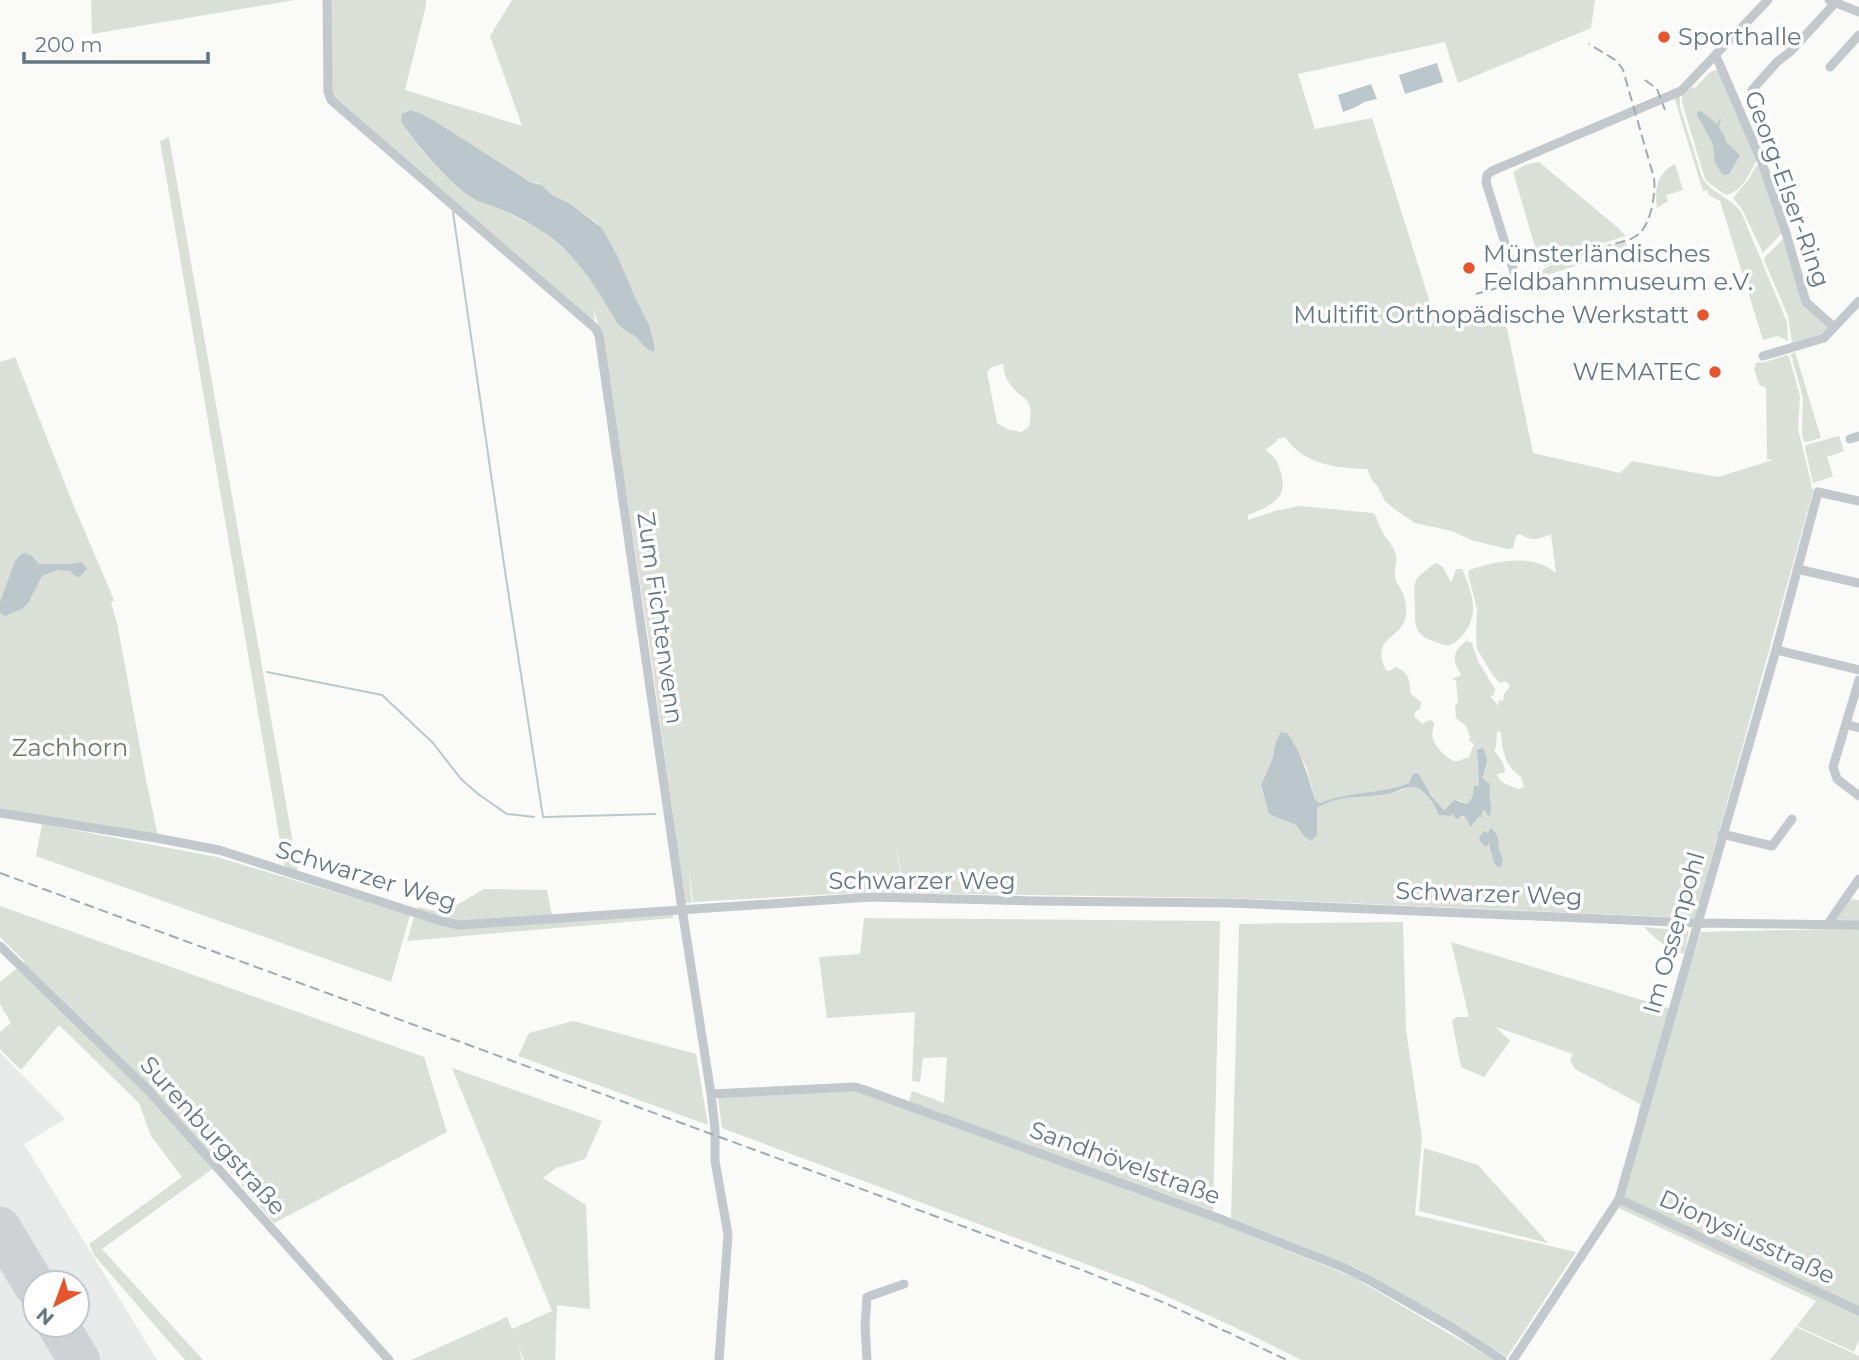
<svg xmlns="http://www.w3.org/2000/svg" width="1859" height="1360" font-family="Montserrat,sans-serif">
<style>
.built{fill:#e8e9e9;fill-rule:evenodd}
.green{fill:#dadfd7;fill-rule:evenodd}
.water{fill:#bbc7cb}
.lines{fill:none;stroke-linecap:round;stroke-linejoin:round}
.stream{stroke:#bbc7cb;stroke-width:2}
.runway{stroke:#ced2d4;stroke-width:42}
.minor{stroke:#c3c8cc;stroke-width:9}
.rail{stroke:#a2aab0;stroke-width:2;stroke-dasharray:10 5;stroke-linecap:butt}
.poi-dot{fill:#e4572e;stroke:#fff;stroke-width:2.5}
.labels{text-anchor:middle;stroke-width:7;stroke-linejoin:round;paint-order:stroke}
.poi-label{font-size:24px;fill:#657683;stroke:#fff;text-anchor:start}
.street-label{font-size:24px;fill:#657683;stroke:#fff}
.park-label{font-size:24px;fill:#687a64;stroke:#fff}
</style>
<rect width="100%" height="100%" fill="#fafaf8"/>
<path class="built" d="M 0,1052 L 65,1119 L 24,1144 L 157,1360 L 0,1360 ZM 77,1283 L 77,1325 L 35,1325 L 35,1283 Z"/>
<path class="green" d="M 91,0 L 295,0 L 92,34 Z
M 331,0 L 426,0 L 426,6 L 405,90 L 522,126 L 490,36 L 512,0 L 1595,0 L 1591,28 L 1458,83 L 1445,42 L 1298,74 L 1315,129 L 1372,118 L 1437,325 L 1502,305 L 1533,453 L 1620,473 L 1632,461 L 1718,477 L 1773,460 L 1767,459 L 1766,388 L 1759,385 L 1754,368 L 1756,367 L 1755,363 L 1761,362 L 1762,363 L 1787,355 L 1789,357 L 1800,396 L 1798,429 L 1813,491 L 1695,918 L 1231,898 L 905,893 L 896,847 L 903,893 L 870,892 L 693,902 L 688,863 L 692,903 L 685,903 L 649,641 L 603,340 L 594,310 L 595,324 L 333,99 L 331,94 ZM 410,110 L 420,113 L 438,123 L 503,165 L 530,182 L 537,183 L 551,194 L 572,205 L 597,223 L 619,259 L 635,297 L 650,327 L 655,348 L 650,351 L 630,332 L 618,325 C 607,289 566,248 537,227 C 533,224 527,223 523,221 C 515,217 507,212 499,208 C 491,205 482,203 474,198 C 449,183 416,146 401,121 L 401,118 L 406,111 ZM 1003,364 C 1004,369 1005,377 1008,381 C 1022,404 1035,392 1029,427 L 1021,432 L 1007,429 L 997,423 L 987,372 L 992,367 ZM 1285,437 C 1304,465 1336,468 1367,469 L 1373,482 L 1377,485 L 1385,501 L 1393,508 L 1415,523 L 1452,531 L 1471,540 L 1508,549 L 1513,548 L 1516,536 L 1520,534 C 1530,541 1540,540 1551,534 L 1556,573 C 1534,553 1495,561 1469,570 L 1468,574 L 1477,609 L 1476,638 L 1477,649 L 1492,674 L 1500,683 L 1506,681 L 1510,686 L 1504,694 L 1503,701 L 1499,700 L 1498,705 L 1492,699 L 1491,696 L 1494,695 L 1495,689 L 1478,661 L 1472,643 L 1466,641 C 1453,651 1451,661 1461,674 L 1460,676 L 1452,679 L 1456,681 L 1458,701 L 1455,707 L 1456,718 L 1466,726 L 1470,736 L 1469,741 L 1474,744 L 1469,757 C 1465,758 1462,760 1458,761 C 1448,762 1436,747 1433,739 C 1431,734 1434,728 1434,722 L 1430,720 L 1422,724 L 1414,716 L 1415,712 L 1420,709 L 1421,702 L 1411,694 C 1409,682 1411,675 1397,667 L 1392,669 L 1390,671 L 1386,670 C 1370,638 1399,640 1405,619 C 1407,611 1406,599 1402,592 C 1400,586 1396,583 1395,577 C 1394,570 1397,563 1396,556 C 1394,545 1384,537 1380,527 C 1377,521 1378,518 1373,513 L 1300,506 L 1275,511 L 1248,520 L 1248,515 C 1273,505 1291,497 1279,467 C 1276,459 1273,455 1265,450 L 1275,443 L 1278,439 ZM 1497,731 L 1501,732 C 1502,751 1505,766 1521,777 L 1524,787 L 1518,789 C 1510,785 1499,784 1497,774 L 1504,773 L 1505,771 L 1503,763 L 1494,750 L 1496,747 ZM 1282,732 L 1287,733 L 1306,766 L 1315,800 L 1320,803 L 1327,801 L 1317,808 L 1317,835 L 1304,836 L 1296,825 L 1269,814 L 1261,786 L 1272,760 L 1276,741 ZM 1477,750 L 1487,767 L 1482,778 C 1490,789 1493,801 1490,815 L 1488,815 L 1485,809 L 1475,820 L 1474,825 L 1470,826 L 1466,818 L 1455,816 L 1436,807 L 1426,794 L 1415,787 L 1410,786 L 1403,790 L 1385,795 L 1355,796 L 1327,801 L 1394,789 L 1409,783 L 1413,774 L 1426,788 L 1443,809 L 1445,810 L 1458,800 L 1467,804 C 1473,799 1473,794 1474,786 L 1479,785 Z
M 1716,70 L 1719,71 L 1757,159 C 1750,173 1743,191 1726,195 L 1710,184 L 1705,179 L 1682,102 L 1682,95 L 1692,87 L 1695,88 L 1710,72 Z
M 1680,96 L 1680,107 L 1702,177 C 1711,194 1732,197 1742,214 L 1787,322 L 1788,341 L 1778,336 L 1763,340 L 1720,201 L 1709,195 L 1707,190 L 1703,191 L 1674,97 Z
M 169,137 L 298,872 L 285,870 L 160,141 Z
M 1539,162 L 1617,227 L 1626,236 L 1542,262 L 1538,257 L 1513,172 L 1525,165 Z
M 1675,164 L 1683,190 L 1666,195 L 1668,201 L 1657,208 C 1654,189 1657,173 1675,164 Z
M 1756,166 L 1759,166 L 1782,233 L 1763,253 L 1742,209 L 1733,198 L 1749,179 Z
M 1783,239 L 1804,304 L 1829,327 L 1821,334 L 1792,343 L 1788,316 L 1764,260 L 1765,257 Z
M 1625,241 L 1628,248 L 1620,248 L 1619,252 L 1541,277 L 1540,271 L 1555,263 Z
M 1795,352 L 1821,438 L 1806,442 L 1803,440 L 1802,432 L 1803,398 L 1791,354 Z
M 15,357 L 71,499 L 114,600 L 111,603 L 117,623 L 147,785 L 158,836 L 0,809 L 0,362 Z
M 1839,436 L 1844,451 L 1827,457 L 1833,476 L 1813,483 L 1805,448 L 1806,445 Z
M 1436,563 L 1442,566 L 1451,582 L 1453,579 L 1456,569 L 1462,569 C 1468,582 1476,602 1472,617 C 1470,627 1459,643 1449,645 C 1444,646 1438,643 1433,641 C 1427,639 1419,635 1417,628 C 1414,622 1415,613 1415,607 C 1413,578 1413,580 1436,563 Z
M 42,824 L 217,857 L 410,915 L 391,982 L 36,856 Z
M 484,889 L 547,890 L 552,915 L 461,923 L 416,910 L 419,907 L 443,913 Z
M 1847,899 L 1859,900 L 1859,1340 L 1854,1352 L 1797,1326 L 1816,1301 L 1619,1208 L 1640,1104 L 1575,1069 L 1570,1061 L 1573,1054 L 1496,1027 L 1510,1041 L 1484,1077 L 1461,1067 L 1452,1021 L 1456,1017 L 1469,1017 L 1451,942 L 1675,1010 L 1701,932 L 1827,929 Z
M 0,906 L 424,1057 L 447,1132 L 274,1223 L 222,1162 L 102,1249 L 203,1360 L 185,1360 L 94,1255 L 89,1244 L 182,1177 L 151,1136 L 139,1103 L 59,1025 L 21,1070 L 0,1049 L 0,1032 L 11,1023 L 0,1004 L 0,982 L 25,962 L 0,937 Z
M 672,912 L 673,918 L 407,941 L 414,917 L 445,926 Z
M 864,918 L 1220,921 L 1213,1211 L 909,1102 L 912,1091 L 944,1103 L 947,1057 L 923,1058 L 920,1082 L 912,1081 L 915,1012 L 827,1018 L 819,957 L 860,954 Z
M 1403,922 L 1406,1030 L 1422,1137 L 1415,1215 L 1576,1252 L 1507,1357 L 1357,1268 L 1231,1218 L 1239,924 Z
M 1644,927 L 1689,931 L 1684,954 C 1669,950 1655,939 1644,927 Z
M 573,1021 L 696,1054 L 708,1125 L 518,1056 L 529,1033 Z
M 452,1068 L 602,1121 L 585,1159 L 556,1168 L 543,1178 L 586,1205 L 590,1309 L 557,1305 L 555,1360 L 524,1360 L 518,1345 L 522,1360 L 411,1360 L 507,1317 L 512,1329 L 552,1311 Z
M 858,1091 L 1217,1222 L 1353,1277 L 1494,1360 L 1301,1360 L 1247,1333 L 1142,1285 L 722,1128 L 718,1098 Z
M 1424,1148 L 1478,1165 L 1548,1243 L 1419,1211 Z
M 1796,1327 L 1859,1356 L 1859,1360 L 1770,1360 Z"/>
<path class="water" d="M 1437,63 L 1443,82 L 1405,94 L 1399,75 Z
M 1371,84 L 1377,99 L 1364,102 L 1356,107 L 1343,112 L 1338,95 Z
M 410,110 L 420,113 L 438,123 L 530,182 L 541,185 L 551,194 L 572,205 L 602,228 L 619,259 L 635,297 L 650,327 L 655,348 L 653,352 C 646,349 643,345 638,339 C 632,333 621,329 617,323 C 602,297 587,271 565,250 C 548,232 521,218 498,208 C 492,205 485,204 478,201 C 455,190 414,143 401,121 L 402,114 Z
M 1701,111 L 1717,124 L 1724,135 L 1726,142 L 1740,155 L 1729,174 L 1723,175 L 1715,163 L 1713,144 L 1697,115 L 1697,112 Z
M 25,553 L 32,556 L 39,564 L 70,564 L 82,562 L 87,569 L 80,577 L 75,576 L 70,571 L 57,570 L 42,576 L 28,603 L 23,608 L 5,616 L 0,613 L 0,602 L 15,561 L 20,555 Z
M 1281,732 L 1287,733 C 1302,754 1308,776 1315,800 L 1320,803 C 1349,791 1380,795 1409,783 L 1413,774 L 1418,773 L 1431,795 L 1443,809 L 1445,810 L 1454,800 L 1467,804 C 1473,799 1473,794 1474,786 L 1479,785 L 1477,750 L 1483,748 C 1489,760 1487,767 1482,778 L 1490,784 C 1488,795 1493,804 1490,815 L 1488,816 L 1485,810 L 1482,812 L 1482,817 L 1478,817 L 1472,826 L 1470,826 L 1466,818 L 1462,816 L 1457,819 L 1452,814 L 1451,816 L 1439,815 C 1435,805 1426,790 1414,787 C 1408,785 1395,793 1388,794 C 1364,798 1339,794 1317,808 L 1317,835 L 1311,841 L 1304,836 L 1296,825 L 1269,814 L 1261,785 L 1272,760 L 1276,741 Z
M 1490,828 C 1497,832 1500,841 1498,848 L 1503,859 L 1501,867 L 1498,867 L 1494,863 L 1489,843 L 1486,847 L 1480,841 L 1479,837 L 1484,831 L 1487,833 L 1489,832 Z"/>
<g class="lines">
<path class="stream" d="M 1718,126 L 1720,120
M 453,212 L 505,571 L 543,817
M 267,672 L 382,695 L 433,743 L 461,779 L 478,794 L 507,814 L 534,817
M 544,817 L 655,814"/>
<path class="runway" d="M 0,1228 L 35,1286
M 58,1325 L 79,1360"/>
<path class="minor" d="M 327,0 L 328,92 L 331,100 L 595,328 L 599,335 L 682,909 L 711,1094 L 715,1129 L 715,1161 L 728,1234 L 719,1360
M 1829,0 L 1859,12
M 1716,56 L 1761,160 L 1786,233 L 1806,302 L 1834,327
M 1830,67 L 1859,35
M 1752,90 L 1777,62 L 1791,51 L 1836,2
M 1514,272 L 1486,182 L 1487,175 L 1492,171 L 1681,91 L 1768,0
M 1763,356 L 1824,338 L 1859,301
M 1850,439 L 1859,436
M 1797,569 L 1859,583
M 1776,650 L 1859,670
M 1859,680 L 1833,767 L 1837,779 L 1859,796
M 1846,724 L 1859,728
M 0,813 L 156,838 L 219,850 L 441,921 L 459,925 L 871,897 L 1035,901 L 1230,903 L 1696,923 L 1859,925
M 1722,834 L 1772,846 L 1792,819
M 1827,925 L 1859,879
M 0,946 L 149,1091 L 389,1360
M 711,1094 L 855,1087 L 862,1089 L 1218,1218 L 1345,1268 L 1369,1280 L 1451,1327 L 1502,1360
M 1619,1199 L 1859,1311
M 867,1360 L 865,1326 L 867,1297 L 904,1284
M 1513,1360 L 1619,1199 L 1776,650 L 1818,492 L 1859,501"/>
<path class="rail" d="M 1645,80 L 1657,89 L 1665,110
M 1476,294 L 1526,280 L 1544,265 L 1631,239 C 1634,237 1638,235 1640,233 C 1651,222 1656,193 1654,178 L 1623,70 L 1617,61 L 1589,44
M 0,873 L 1082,1270 L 1165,1303 L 1287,1360"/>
</g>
<g class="poi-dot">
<circle cx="1664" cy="37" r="7"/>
<circle cx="1469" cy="268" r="7"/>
<circle cx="1703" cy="315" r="7"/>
<circle cx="1715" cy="372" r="7"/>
</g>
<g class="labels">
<g class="poi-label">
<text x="1678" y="45">Sporthalle</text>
<text x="1483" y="262">Münsterländisches<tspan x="1483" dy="28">Feldbahnmuseum e.V.</tspan></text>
<text x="1689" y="323" text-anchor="end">Multifit Orthopädische Werkstatt</text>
<text x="1701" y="380" text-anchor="end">WEMATEC</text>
</g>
<g class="street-label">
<text transform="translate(1787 189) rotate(70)" y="8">Georg-Elser-Ring</text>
<text transform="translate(660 618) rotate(82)" y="8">Zum Fichtenvenn</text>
<text transform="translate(366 876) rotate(17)" y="8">Schwarzer Weg</text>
<text x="922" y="889">Schwarzer Weg</text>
<text transform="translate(1489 894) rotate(2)" y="8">Schwarzer Weg</text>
<text transform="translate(1674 933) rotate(-74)" y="8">Im Ossenpohl</text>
<text transform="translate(213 1136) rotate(48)" y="8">Surenburgstraße</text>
<text transform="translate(1125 1163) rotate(20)" y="8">Sandhövelstraße</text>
<text transform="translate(1747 1237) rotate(25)" y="8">Dionysiusstraße</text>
</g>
<g class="park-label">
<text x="70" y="756">Zachhorn</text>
</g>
</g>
<g transform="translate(56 1304) rotate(221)"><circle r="33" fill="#ffffff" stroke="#c1c8cd" stroke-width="2"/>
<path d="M0-5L12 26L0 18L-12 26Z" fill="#e4572e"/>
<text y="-10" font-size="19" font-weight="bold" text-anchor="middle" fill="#657683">N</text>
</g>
<path d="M24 52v10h184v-10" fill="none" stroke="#657683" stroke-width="3.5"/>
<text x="35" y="52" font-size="21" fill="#657683" stroke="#ffffff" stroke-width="5" paint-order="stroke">200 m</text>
</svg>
